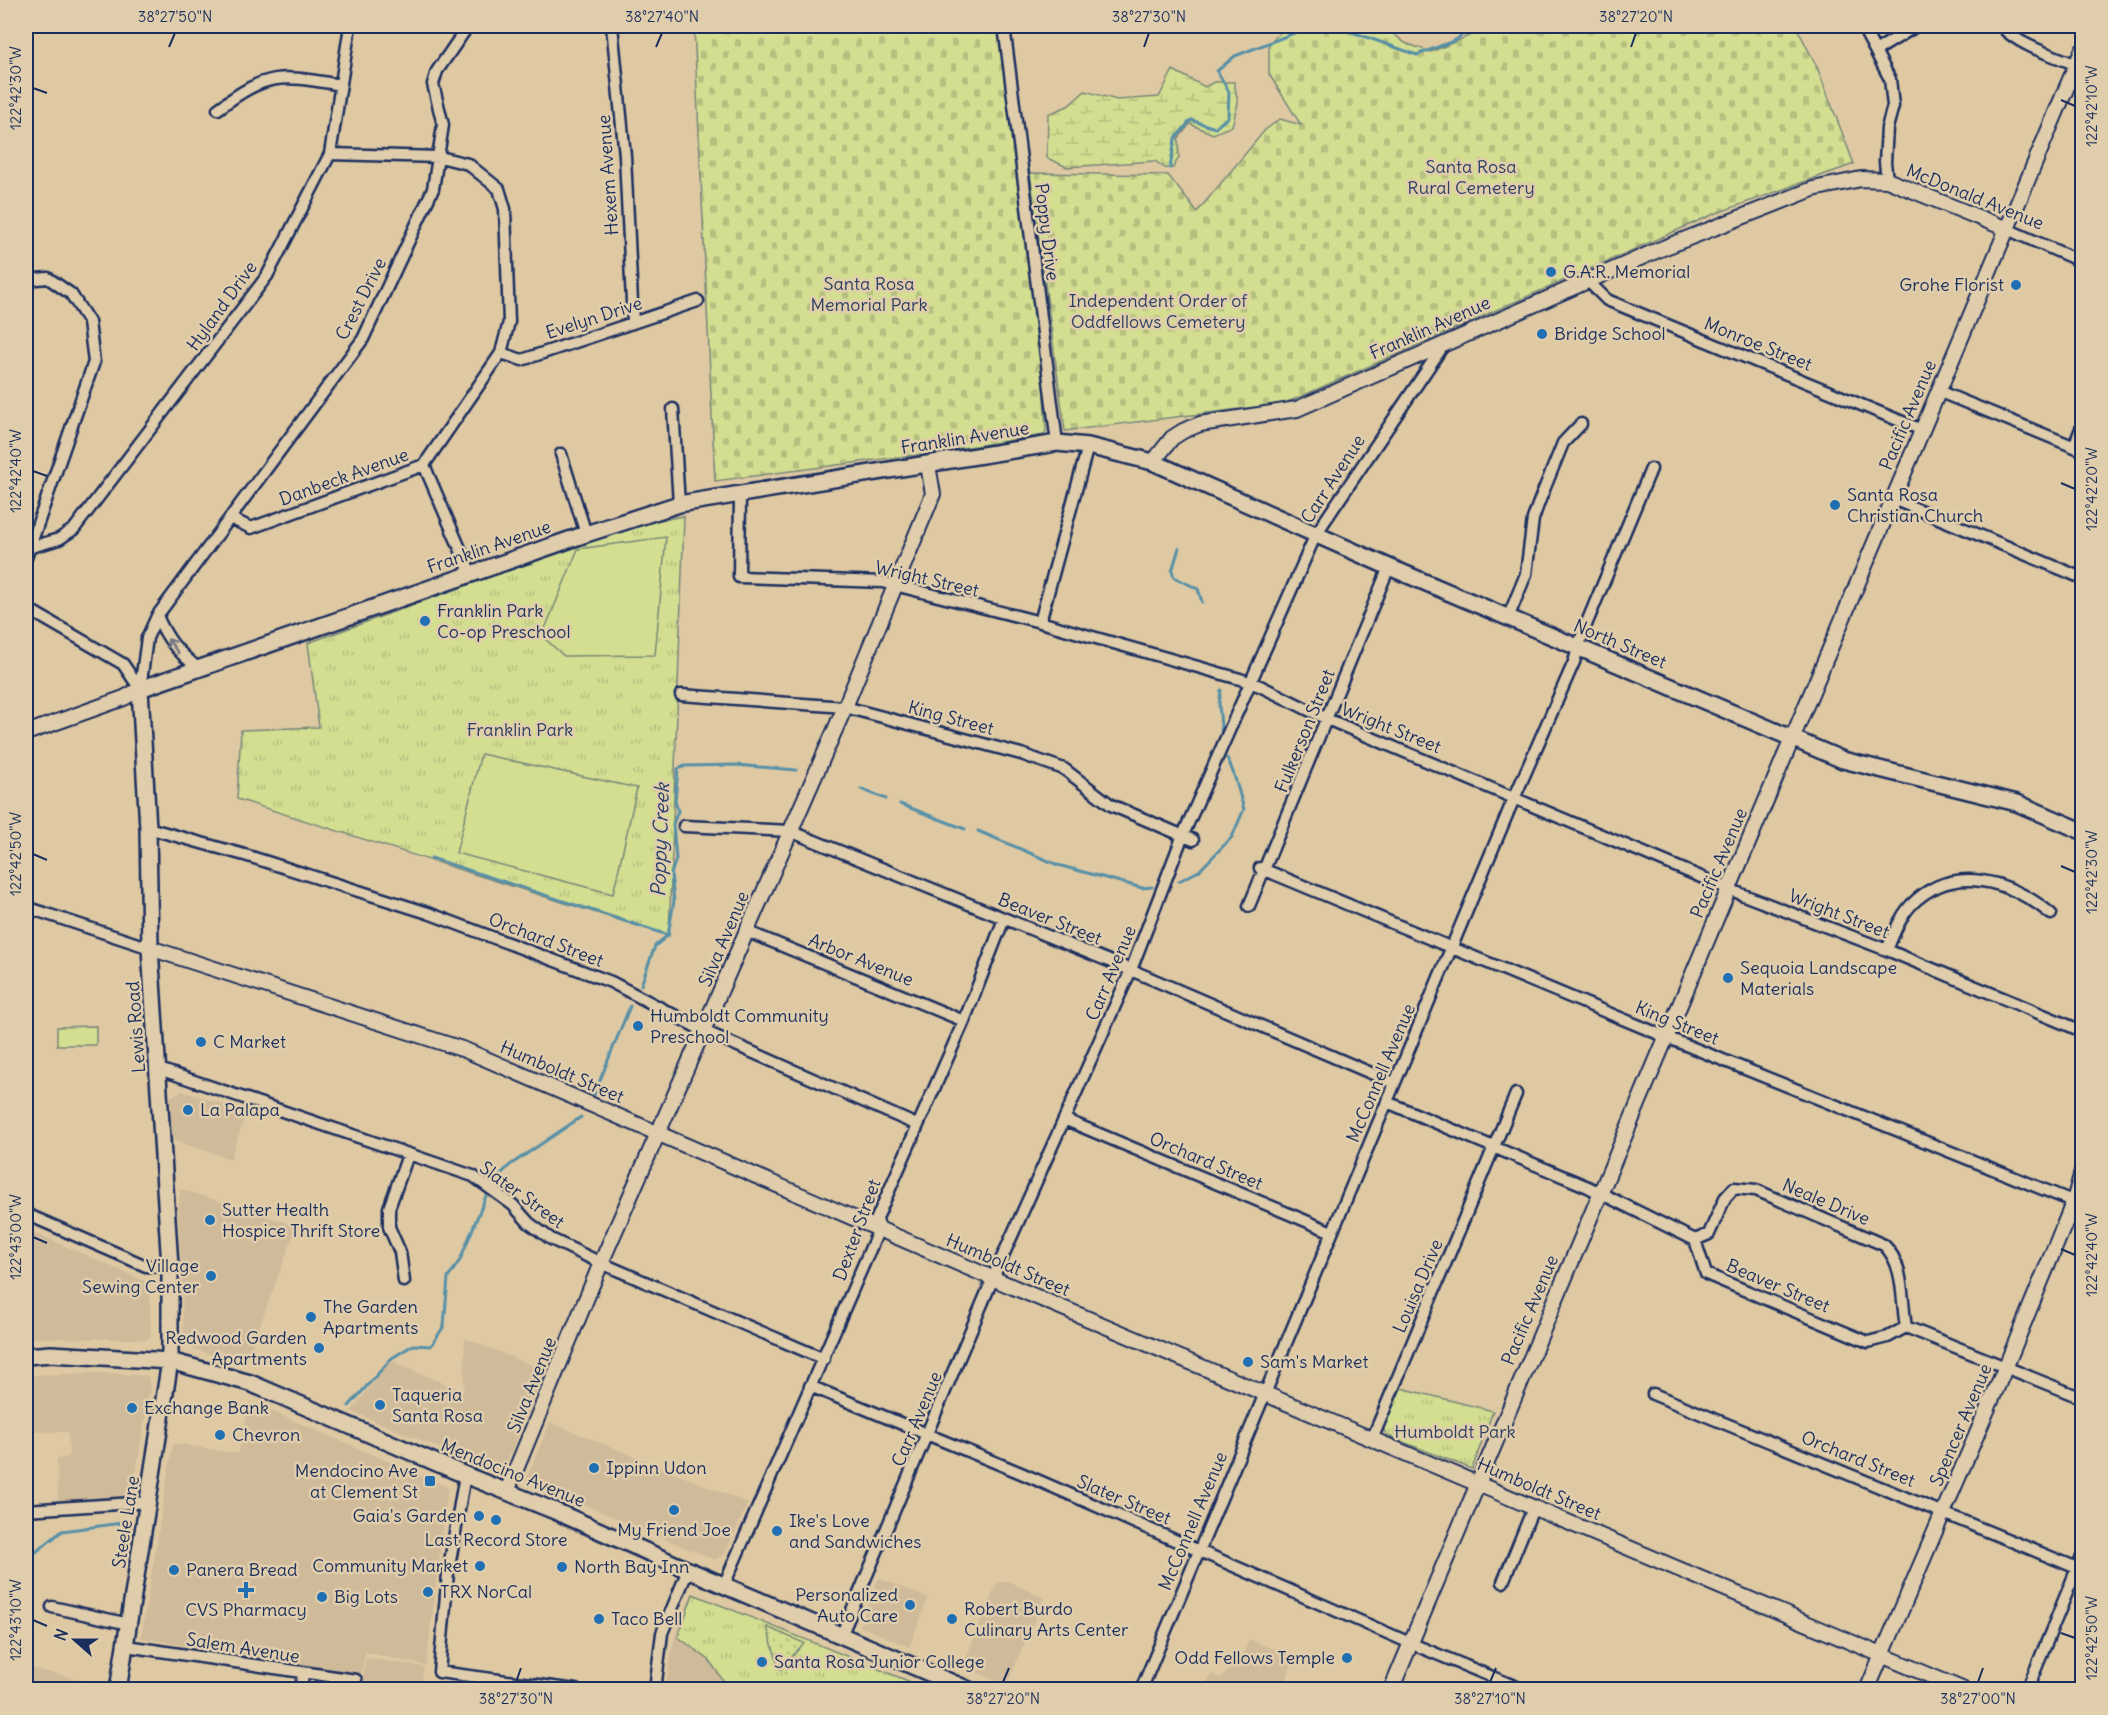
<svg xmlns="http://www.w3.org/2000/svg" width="2108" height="1715" font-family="Delius,sans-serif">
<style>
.built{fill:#cfba9a}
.grass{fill:url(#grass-tufts);stroke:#778678;stroke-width:1.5}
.wetland{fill:url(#wetland-marsh);stroke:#778678;stroke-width:1.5}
.cemetery{fill:url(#cemetery-stones);stroke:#778678;stroke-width:1.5}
.garden{fill:url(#garden-dots);stroke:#778678;stroke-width:1.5}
.pitch{fill:#d3de91;stroke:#778678;stroke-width:1.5}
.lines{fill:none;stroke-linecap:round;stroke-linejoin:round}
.stream{stroke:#5890a7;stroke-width:3}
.minor-casing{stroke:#1b2f5e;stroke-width:15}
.tertiary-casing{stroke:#1b2f5e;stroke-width:18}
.secondary-casing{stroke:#1b2f5e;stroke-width:20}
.minor{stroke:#e0cdab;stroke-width:10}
.tertiary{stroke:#e0cdab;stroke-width:14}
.secondary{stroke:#e0cdab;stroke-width:15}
.oneway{stroke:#747681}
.ticks{fill:none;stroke:#1b2f5e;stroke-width:2}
.poi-dot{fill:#1f6fb2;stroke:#e0cdab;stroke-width:2}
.labels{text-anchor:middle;stroke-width:5;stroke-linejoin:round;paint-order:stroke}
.park-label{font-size:18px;fill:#2d4063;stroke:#e0cdab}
.street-label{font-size:18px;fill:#1b2f5e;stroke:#e0cdab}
.poi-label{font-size:18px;fill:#1b2f5e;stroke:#e0cdab;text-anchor:start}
.water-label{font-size:20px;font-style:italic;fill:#253f6a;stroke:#e0cdab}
.neatline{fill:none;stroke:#1b2f5e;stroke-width:2}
.ticks-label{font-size:15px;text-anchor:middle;fill:#1b2f5e}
</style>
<defs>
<pattern id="grass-tufts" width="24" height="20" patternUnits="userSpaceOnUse" patternTransform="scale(1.5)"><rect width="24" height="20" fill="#d3de91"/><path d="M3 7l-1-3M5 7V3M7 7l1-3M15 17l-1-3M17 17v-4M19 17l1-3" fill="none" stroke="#b5bf7f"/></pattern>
<pattern id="wetland-marsh" width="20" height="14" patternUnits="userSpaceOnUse" patternTransform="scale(1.5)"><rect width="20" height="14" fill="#d3de91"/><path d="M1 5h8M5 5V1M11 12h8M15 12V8" fill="none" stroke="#b5bf7f"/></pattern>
<pattern id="cemetery-stones" width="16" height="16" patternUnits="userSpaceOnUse" patternTransform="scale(1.5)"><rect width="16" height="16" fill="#d3de91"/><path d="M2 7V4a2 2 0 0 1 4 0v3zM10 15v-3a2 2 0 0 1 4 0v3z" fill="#b5bf7f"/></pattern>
<pattern id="garden-dots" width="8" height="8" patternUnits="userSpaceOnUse" patternTransform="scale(1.5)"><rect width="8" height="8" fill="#d3de91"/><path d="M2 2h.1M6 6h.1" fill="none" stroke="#b5bf7f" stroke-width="1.8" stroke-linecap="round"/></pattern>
</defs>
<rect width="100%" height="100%" fill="#dfc9a3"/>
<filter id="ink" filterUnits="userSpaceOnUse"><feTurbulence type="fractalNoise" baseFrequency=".0167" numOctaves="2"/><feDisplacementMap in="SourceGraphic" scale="12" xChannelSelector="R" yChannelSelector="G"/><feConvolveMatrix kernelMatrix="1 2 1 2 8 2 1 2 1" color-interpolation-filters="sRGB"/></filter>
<g filter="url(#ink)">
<path class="built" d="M 182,1091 L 247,1112 L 230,1159 L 172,1140 L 170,1097 Z
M 180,1189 L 297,1226 L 245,1365 L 220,1350 L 219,1357 L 193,1349 L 184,1338 L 178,1215 Z
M 26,1229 L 149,1283 L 151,1335 L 147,1339 L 26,1338 Z
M 465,1338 L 545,1371 L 503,1471 L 497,1472 L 351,1411 L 391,1361 L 464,1392 Z
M 107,1373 L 148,1376 L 150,1388 L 133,1490 L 125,1496 L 58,1502 L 57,1459 L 69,1457 L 68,1432 L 26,1432 L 26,1375 Z
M 250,1402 L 448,1487 L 426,1666 L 365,1652 L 361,1677 L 141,1638 L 173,1443 L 238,1454 Z
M 550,1422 L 748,1503 L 725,1554 L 715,1560 L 526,1480 Z
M 879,1578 L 928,1598 L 909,1647 L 860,1626 Z
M 1008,1581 L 1044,1598 L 1007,1684 L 962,1667 L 997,1583 Z
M 691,1596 L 920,1689 L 665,1690 L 675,1635 Z
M 1249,1639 L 1294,1657 L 1283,1689 L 1204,1689 L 1211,1674 L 1221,1678 L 1241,1660 Z
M 366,1658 L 424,1667 L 421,1689 L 362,1689 Z
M 26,1667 L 103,1685 L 102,1689 L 26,1690 Z"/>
<path class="grass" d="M 684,516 L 669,936 L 237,799 L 241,730 L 319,727 L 308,643 L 578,545 L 654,521 Z
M 1401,1388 L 1493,1411 L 1472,1469 L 1388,1436 L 1383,1429 Z
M 693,1594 L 928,1689 L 729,1689 L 709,1660 L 678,1637 Z"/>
<path class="wetland" d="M 1173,70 L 1205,87 L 1214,82 L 1234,82 L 1238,103 L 1232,126 L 1213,134 L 1190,124 L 1178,139 L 1179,157 L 1173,168 L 1165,168 L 1155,161 L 1067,167 L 1047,158 L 1048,114 L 1068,106 L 1085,91 L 1117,100 L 1159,97 Z"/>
<path class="cemetery" d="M 694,26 L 999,26 L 1043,380 L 1046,431 L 1044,435 L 937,452 L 715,481 Z
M 1287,26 L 1383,26 L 1405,43 L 1431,52 L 1492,26 L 1796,26 L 1817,67 L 1854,164 L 1714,214 L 1286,403 L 1065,431 L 1030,173 L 1168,175 L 1197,212 L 1265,130 L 1280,119 L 1301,125 L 1269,74 L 1269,43 Z"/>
<path class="garden" d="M 767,1627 L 804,1643 L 781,1669 L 779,1668 Z"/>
<path class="pitch" d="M 666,537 L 655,655 L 564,656 L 542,636 L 578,549 Z
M 481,754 L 637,788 L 613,894 L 456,853 Z
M 96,1026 L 96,1045 L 57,1045 L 57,1027 Z"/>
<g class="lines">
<path class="stream" d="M 1335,26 L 1417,55 L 1456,40 L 1471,26
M 1170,168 L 1175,139 L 1191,120 L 1215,128 L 1228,117 L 1229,92 L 1217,71 L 1235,56 L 1312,26
M 1179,548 L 1172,571 L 1174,577 L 1198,589 L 1202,602
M 1221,690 L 1219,705 L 1222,736
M 861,789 L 886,799
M 900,804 L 965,829
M 978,831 L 1058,865 L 1142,888 L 1152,887
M 431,858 L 668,935
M 1179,881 L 1199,871 L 1232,837 L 1244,809 C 1238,791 1236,775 1227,758
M 641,985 L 655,946 L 668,935 L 674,901 L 671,874 L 676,859 L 673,824 L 678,811 L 675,801 L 678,769 L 685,766 L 736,765 L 796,770
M 594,1095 L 630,1006
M 496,1179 L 510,1165 L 581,1117
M 349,1406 L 392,1358 L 413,1345 L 431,1346 L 444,1326 L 448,1278 L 460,1260 L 486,1196
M 26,1560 L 62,1531 L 122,1523"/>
<defs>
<path id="minor" d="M 612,26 L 625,156 L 633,323
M 1004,26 L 1057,443
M 1862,26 L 1890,79 L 1893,106 L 1887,128 L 1885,162 L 1887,180
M 2001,26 C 2020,47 2056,56 2082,67
M 1877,50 L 1916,26
M 218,109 C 268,71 282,75 341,85
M 2007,229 L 2082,262
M 26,280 L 48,278 L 71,294 L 89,322 L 94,362 L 26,558
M 1587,280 L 1607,300 L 1922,430
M 501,353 L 522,360 L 698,301
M 1938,391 L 2082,450
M 673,409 L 679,504
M 2074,446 L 2082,426
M 561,454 L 586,534
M 424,465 L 471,574
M 740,495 L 739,577 L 883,582 L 1040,622 L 1240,679 L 1260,686 L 1327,719 L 1741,894 L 1887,950 L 2082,1031
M 1893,499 L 2082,578
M 230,518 L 251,528 L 424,465 L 501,353 L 509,322 L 505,209 L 499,189 L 468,164 L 440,157 L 330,154
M 28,548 L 59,539 L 74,529 L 267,276 L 330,154 L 350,26
M 26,611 L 35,613 L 123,664 L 140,689
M 157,616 C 168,641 177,651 199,669
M 1508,618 L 1526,574 L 1533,519 L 1539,502 L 1563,443 L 1581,424
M 1040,622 L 1088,446
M 140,689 L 147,638 L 157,616 L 363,339 L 433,189 L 443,125 L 433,84 L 437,71 L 468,26
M 681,695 L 845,707 L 1021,754 L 1064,769 L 1111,805 L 1193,840
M 684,826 L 790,831 L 1131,970 L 1394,1083
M 148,828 L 248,856 L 428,913 L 611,982 L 704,1031 L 917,1125
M 1260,868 L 1666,1037 L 2082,1205
M 1249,906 L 1389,567
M 26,907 L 150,948
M 746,931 L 964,1021
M 1887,950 C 1893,935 1900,917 1911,905 C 1953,862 2011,881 2051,914
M 159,1069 L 473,1176 L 513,1205 L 529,1223 L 551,1239 L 601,1263 L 824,1359
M 1387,1102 L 1588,1187 L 1695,1240 L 1706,1274 L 1868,1342 L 1888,1337 L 1906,1327 L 2082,1398
M 1066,1120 L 1332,1232
M 26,1214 L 146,1266 L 170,1267
M 1695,1240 L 1709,1234 L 1725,1198 L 1734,1188 L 1756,1190 L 1884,1245 C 1905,1265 1901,1299 1906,1327
M 404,1281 L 400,1252 L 389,1227 L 389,1208 L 408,1155
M 810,1386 L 1021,1473 L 1410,1643 L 1524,1690
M 1653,1394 L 2082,1570
M 1373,1437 L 1516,1094
M 465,1475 L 448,1573 L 439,1672 L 576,1690
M 26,1510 L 149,1502
M 1503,1582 L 1534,1506
M 724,1585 L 879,1229 L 877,1218 L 964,1021 L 1004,919
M 52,1607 L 129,1624
M 841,1636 L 993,1278 L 1131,970 L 1183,835 L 1316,534 L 1445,343
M 126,1646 L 356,1680
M 301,1690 L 303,1674
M 655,1690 L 662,1633 L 688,1570
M 1141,1690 L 1509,810 L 1574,662 L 1583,632 L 1651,469
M 2027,1690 L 2082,1556"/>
<path id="tertiary" d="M 1153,462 L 1172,438 L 1183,431 L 1200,424 L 1297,409 L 1658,250 L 1813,189 L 1861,179 L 1887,180 L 2007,229
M 26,733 L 124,698 L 140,689
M 150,948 L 465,1050 L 1006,1284 L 1964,1690
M 507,1491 L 601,1263 L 845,707 L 933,494 L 928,465
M 1391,1690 L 2082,51
M 1867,1690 L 2006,1366 L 2074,1201 L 2082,1172"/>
<path id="secondary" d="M 26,1356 L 51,1354 L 170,1361 L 250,1383 L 465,1475 L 555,1511 L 688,1570 L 969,1690
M 118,1690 L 170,1361 L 170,1267 L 150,948 L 148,828 L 140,689 L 586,534 L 679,504 L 1057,443 L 1088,446 L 1153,462 L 1389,567 L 1843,760 L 2017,803 L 2082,831"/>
</defs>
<use href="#minor" class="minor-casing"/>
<use href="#tertiary" class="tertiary-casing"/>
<use href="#secondary" class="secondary-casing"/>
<use href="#minor" class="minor"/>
<use href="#tertiary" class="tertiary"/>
<use href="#secondary" class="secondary"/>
</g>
<defs><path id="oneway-shaft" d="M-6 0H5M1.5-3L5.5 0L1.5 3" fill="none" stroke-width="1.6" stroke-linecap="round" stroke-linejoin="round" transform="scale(1.5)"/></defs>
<use class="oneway" href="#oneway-shaft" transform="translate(173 646) rotate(-126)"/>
</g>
<path class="ticks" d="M 169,47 L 175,33M 656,47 L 662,33M 1144,47 L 1149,33M 1631,47 L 1636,33M 33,88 L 47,93M 2061,100 L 2075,106M 33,471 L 47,476M 2061,483 L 2075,489M 33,854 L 47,860M 2061,866 L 2075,872M 33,1237 L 47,1243M 2061,1249 L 2075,1255M 33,1620 L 47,1626M 2061,1633 L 2075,1638M 516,1682 L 521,1668M 1003,1682 L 1009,1668M 1490,1682 L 1496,1668M 1978,1682 L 1983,1668"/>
<g class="poi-dot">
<circle cx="1551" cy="272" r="6"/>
<circle cx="2016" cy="285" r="6"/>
<circle cx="1542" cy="334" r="6"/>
<circle cx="1835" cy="505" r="6"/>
<circle cx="425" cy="621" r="6"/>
<circle cx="1728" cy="978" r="6"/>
<circle cx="638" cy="1026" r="6"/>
<circle cx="201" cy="1042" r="6"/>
<circle cx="188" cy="1110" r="6"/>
<circle cx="210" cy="1220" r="6"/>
<circle cx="211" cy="1276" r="6"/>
<circle cx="311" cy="1317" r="6"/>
<circle cx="319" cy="1348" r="6"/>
<circle cx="1248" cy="1362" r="6"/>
<circle cx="380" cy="1405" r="6"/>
<circle cx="132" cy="1408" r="6"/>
<circle cx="220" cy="1435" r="6"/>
<circle cx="594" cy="1468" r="6"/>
<rect x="424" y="1475" width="12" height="12" rx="3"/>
<circle cx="674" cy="1510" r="6"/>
<circle cx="479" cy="1516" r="6"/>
<circle cx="496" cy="1520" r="6"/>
<circle cx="777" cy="1531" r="6"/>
<circle cx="480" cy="1566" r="6"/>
<circle cx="562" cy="1567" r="6"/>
<circle cx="174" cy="1570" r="6"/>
<path d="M243 1581h6v6h6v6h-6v6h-6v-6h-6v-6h6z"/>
<circle cx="428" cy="1592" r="6"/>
<circle cx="322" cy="1597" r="6"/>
<circle cx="910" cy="1605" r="6"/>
<circle cx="599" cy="1619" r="6"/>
<circle cx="952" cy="1619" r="6"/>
<circle cx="1347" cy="1658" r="6"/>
<circle cx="762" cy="1662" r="6"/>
</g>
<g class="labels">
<g class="park-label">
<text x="1471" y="173">Santa Rosa<tspan x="1471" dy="21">Rural Cemetery</tspan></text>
<text x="869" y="290">Santa Rosa<tspan x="869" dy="21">Memorial Park</tspan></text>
<text x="1158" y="307">Independent Order of<tspan x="1158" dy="21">Oddfellows Cemetery</tspan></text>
<text x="520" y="736">Franklin Park</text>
<text x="1455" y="1438">Humboldt Park</text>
</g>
<g class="street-label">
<text transform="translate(608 175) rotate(-94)" y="6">Hexem Avenue</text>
<text transform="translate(1975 197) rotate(22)" y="6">McDonald Avenue</text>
<text transform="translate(1047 232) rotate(83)" y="6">Poppy Drive</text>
<text transform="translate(361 299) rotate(-63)" y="6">Crest Drive</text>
<text transform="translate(222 306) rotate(-54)" y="6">Hyland Drive</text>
<text transform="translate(594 318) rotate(-18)" y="6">Evelyn Drive</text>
<text transform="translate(1430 328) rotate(-24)" y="6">Franklin Avenue</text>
<text transform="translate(1758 344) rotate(22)" y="6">Monroe Street</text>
<text transform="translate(1908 415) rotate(-67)" y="6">Pacific Avenue</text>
<text transform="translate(965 438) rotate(-9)" y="6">Franklin Avenue</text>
<text transform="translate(344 477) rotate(-20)" y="6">Danbeck Avenue</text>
<text transform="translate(1333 479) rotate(-57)" y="6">Carr Avenue</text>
<text transform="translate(489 547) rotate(-19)" y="6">Franklin Avenue</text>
<text transform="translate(927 579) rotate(13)" y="6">Wright Street</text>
<text transform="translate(1620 644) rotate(23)" y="6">North Street</text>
<text transform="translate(951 718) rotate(15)" y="6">King Street</text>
<text transform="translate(1391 728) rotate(22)" y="6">Wright Street</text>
<text transform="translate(1305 731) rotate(-68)" y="6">Fulkerson Street</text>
<text transform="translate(1719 863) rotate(-67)" y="6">Pacific Avenue</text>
<text transform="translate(1839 914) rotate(21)" y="6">Wright Street</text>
<text transform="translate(1050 919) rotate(22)" y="6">Beaver Street</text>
<text transform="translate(724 939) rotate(-67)" y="6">Silva Avenue</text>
<text transform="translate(546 940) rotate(21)" y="6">Orchard Street</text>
<text transform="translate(861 960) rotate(22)" y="6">Arbor Avenue</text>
<text transform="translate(1111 973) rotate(-67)" y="6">Carr Avenue</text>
<text transform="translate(1677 1023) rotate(22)" y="6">King Street</text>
<text transform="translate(136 1027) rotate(-94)" y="6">Lewis Road</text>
<text transform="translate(562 1072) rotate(23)" y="6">Humboldt Street</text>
<text transform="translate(1381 1073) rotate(-67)" y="6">McConnell Avenue</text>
<text transform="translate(1206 1161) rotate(23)" y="6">Orchard Street</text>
<text transform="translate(522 1195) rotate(36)" y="6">Slater Street</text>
<text transform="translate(1826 1202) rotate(23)" y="6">Neale Drive</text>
<text transform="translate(857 1230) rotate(-70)" y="6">Dexter Street</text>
<text transform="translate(1008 1265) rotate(23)" y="6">Humboldt Street</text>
<text transform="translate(1418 1286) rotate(-67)" y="6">Louisa Drive</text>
<text transform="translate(1778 1286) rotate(23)" y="6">Beaver Street</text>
<text transform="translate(1530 1310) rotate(-67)" y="6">Pacific Avenue</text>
<text transform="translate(532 1385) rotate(-68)" y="6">Silva Avenue</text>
<text transform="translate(917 1419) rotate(-67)" y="6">Carr Avenue</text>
<text transform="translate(1961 1425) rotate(-67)" y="6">Spencer Avenue</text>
<text transform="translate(1858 1459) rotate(22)" y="6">Orchard Street</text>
<text transform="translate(513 1473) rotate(22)" y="6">Mendocino Avenue</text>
<text transform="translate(1539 1489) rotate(23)" y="6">Humboldt Street</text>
<text transform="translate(1124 1500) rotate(23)" y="6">Slater Street</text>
<text transform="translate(1193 1521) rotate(-67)" y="6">McConnell Avenue</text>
<text transform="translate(126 1522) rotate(-81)" y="6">Steele Lane</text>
<text transform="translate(243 1648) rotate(9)" y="6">Salem Avenue</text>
</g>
<g class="poi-label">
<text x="1563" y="278">G.A.R. Memorial</text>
<text x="2004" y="291" text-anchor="end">Grohe Florist</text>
<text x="1554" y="340">Bridge School</text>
<text x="1847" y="501">Santa Rosa<tspan x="1847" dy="21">Christian Church</tspan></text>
<text x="437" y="617">Franklin Park<tspan x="437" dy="21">Co-op Preschool</tspan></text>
<text x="1740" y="974">Sequoia Landscape<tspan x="1740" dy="21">Materials</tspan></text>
<text x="650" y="1022">Humboldt Community<tspan x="650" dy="21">Preschool</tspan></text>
<text x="213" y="1048">C Market</text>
<text x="200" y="1116">La Palapa</text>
<text x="222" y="1216">Sutter Health<tspan x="222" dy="21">Hospice Thrift Store</tspan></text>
<text x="199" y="1272" text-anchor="end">Village<tspan x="199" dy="21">Sewing Center</tspan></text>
<text x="323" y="1313">The Garden<tspan x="323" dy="21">Apartments</tspan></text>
<text x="307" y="1344" text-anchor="end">Redwood Garden<tspan x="307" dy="21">Apartments</tspan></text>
<text x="1260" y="1368">Sam's Market</text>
<text x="392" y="1401">Taqueria<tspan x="392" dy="21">Santa Rosa</tspan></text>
<text x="144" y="1414">Exchange Bank</text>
<text x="232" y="1441">Chevron</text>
<text x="606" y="1474">Ippinn Udon</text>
<text x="418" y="1477" text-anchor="end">Mendocino Ave<tspan x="418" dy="21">at Clement St</tspan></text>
<text x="467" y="1522" text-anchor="end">Gaia's Garden</text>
<text x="789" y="1527">Ike's Love<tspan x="789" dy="21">and Sandwiches</tspan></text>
<text x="674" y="1536" text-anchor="middle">My Friend Joe</text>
<text x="496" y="1546" text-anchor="middle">Last Record Store</text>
<text x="468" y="1572" text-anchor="end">Community Market</text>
<text x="574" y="1573">North Bay Inn</text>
<text x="186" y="1576">Panera Bread</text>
<text x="440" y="1598">TRX NorCal</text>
<text x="898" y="1601" text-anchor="end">Personalized<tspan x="898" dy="21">Auto Care</tspan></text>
<text x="334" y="1603">Big Lots</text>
<text x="964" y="1615">Robert Burdo<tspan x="964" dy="21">Culinary Arts Center</tspan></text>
<text x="246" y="1616" text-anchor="middle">CVS Pharmacy</text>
<text x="611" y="1625">Taco Bell</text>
<text x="1335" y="1664" text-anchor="end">Odd Fellows Temple</text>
<text x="774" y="1668">Santa Rosa Junior College</text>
</g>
<g class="water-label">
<text transform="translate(660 840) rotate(-88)" y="7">Poppy Creek</text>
</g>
</g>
<rect width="2108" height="1715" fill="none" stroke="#e0cdab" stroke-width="66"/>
<g transform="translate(75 1640) rotate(291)" stroke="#e0cdab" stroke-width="4.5" paint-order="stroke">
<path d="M0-4.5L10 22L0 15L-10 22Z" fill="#1b2f5e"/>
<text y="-9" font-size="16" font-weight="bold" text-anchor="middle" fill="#1b2f5e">N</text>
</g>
<rect x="33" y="33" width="2042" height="1649" class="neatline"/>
<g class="ticks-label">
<text x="175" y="22">38°27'50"N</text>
<text x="662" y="22">38°27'40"N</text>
<text x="1149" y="22">38°27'30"N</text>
<text x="1636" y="22">38°27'20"N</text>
<text transform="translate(16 88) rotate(-90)" y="5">122°42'30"W</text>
<text transform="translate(2092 106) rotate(-90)" y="5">122°42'10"W</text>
<text transform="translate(16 471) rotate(-90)" y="5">122°42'40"W</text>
<text transform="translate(2092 489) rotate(-90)" y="5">122°42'20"W</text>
<text transform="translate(16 854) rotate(-90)" y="5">122°42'50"W</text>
<text transform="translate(2092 872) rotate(-90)" y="5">122°42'30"W</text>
<text transform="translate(16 1237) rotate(-90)" y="5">122°43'00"W</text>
<text transform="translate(2092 1255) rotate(-90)" y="5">122°42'40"W</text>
<text transform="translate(16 1620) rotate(-90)" y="5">122°43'10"W</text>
<text transform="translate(2092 1638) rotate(-90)" y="5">122°42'50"W</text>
<text x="516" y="1704">38°27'30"N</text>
<text x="1003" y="1704">38°27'20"N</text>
<text x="1490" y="1704">38°27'10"N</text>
<text x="1978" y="1704">38°27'00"N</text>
</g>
</svg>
